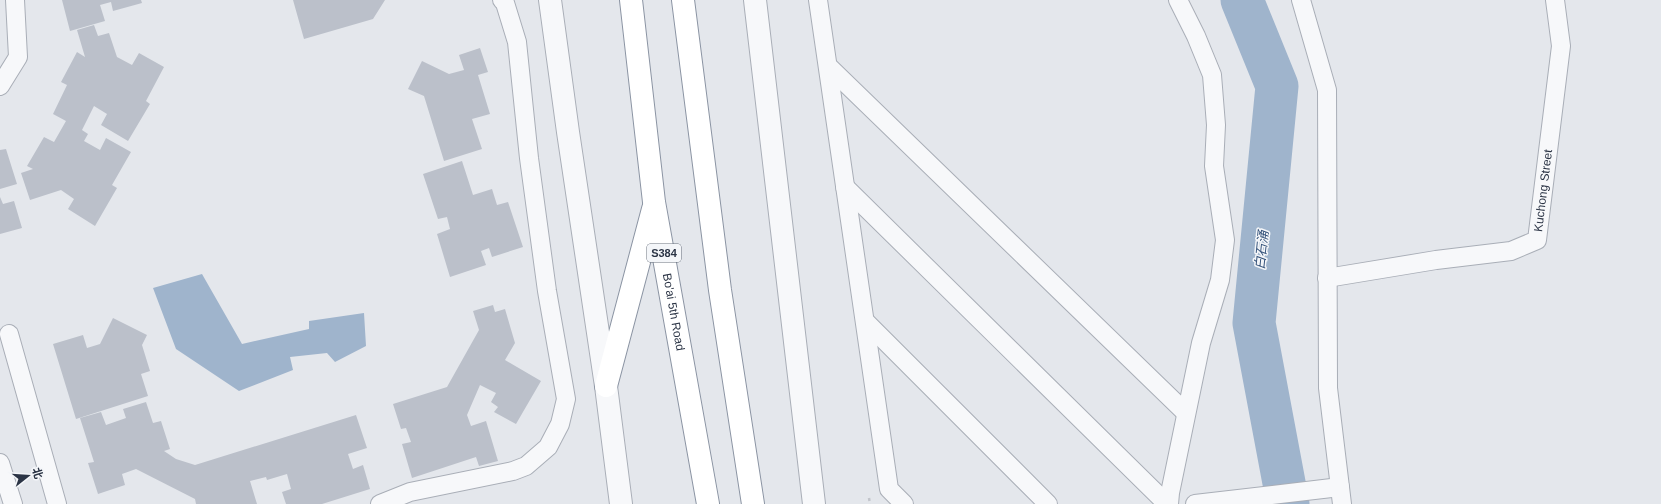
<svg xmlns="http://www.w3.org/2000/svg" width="1661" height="504" font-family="Helvetica,'Noto Sans SC',sans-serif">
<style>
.water{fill:#9fb4cc}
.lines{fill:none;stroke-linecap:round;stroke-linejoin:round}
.river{stroke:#9fb4cc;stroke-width:43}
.building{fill:#bbc0ca}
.minor-casing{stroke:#a9aeb7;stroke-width:20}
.tertiary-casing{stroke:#a9aeb7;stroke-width:24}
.trunk-casing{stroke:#8b94a3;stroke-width:24}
.path{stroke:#c2c5cb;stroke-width:2.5;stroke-dasharray:3 3;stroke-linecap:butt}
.minor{stroke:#f7f8fa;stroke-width:18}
.tertiary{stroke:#f7f8fa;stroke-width:22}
.trunk{stroke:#fff;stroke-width:22}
.labels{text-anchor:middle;stroke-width:3;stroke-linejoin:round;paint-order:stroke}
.shield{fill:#f4f6f9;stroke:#676e7b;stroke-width:1}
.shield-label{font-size:11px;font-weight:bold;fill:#2b3445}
.street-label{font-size:12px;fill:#2b3445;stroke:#f4f6f9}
.water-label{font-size:13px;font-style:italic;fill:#34527a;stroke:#f4f6f9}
</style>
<rect width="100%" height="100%" fill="#e4e7ec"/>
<path class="water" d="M 202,274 L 242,344 L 309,329 L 309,321 L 364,313 L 366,346 L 335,362 L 327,353 L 290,357 L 293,370 L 239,391 L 176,349 L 153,288 Z"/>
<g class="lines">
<path class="river" d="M 1242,0 L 1277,86 L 1254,323 L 1288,504"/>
</g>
<path class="building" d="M 62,0 L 141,0 L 142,3 L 113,11 L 111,2 L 100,5 L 105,21 L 70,31 Z
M 293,0 L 385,0 L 373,19 L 304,39 Z
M 94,25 L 98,36 L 109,33 L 117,57 L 132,65 L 139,53 L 164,67 L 146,101 L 150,104 L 128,141 L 101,125 L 107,114 L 94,106 L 82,130 L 88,134 L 84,141 L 100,150 L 106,138 L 131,152 L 112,185 L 117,188 L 95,226 L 68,209 L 74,199 L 61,190 L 30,200 L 21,173 L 33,169 L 27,166 L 44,137 L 54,142 L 66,121 L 53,114 L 67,85 L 61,82 L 77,52 L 85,57 L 77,30 Z
M 480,48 L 488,72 L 478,75 L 490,114 L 472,119 L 482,149 L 444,161 L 424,96 L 408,89 L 422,61 L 449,74 L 464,70 L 459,55 Z
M 6,149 L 17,184 L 0,189 L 0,150 Z
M 462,161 L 473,195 L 492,189 L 497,205 L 508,202 L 523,247 L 492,257 L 489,248 L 481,251 L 486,265 L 450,277 L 437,234 L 450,229 L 447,217 L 438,219 L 423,174 Z
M 0,197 L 3,204 L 14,201 L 22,228 L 0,234 Z
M 493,305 L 495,312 L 505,309 L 515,343 L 505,360 L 541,381 L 516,424 L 494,412 L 498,407 L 491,402 L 496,393 L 480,385 L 467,415 L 471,426 L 486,421 L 498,461 L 479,466 L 476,457 L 412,478 L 402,444 L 411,442 L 406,428 L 401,429 L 393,404 L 447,387 L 479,330 L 473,311 Z
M 113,318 L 147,335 L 142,345 L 150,371 L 141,374 L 148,396 L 76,419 L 53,344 L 83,335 L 87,348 L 100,344 Z
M 146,402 L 153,423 L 161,421 L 170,449 L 164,451 L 176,459 L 195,465 L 356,415 L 367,448 L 348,454 L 353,469 L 363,465 L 370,489 L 322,504 L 286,504 L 282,492 L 291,489 L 287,474 L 267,480 L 266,477 L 250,481 L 257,504 L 196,504 L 195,499 L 136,469 L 122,474 L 125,485 L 98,494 L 88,463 L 94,462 L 80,418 L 101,412 L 106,425 L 126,418 L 123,409 Z"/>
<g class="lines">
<defs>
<g id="minor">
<path d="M 818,0 L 889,489 L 904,504"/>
<path d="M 1301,0 L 1327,90 L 1328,388 L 1342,504"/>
<path d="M 828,66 L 1186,413"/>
<path d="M 0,86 L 18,57 L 15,0"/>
<path d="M 845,187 L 1167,504"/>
<path id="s1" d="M 1327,278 L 1436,260 L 1511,251 L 1537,240 L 1561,46 L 1555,0"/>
<path d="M 865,321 L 1048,504"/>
<path d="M 9,334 L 57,504"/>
<path d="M 0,463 L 13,504"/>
<path d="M 380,504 L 410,492 L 513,471 L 526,466 L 548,447 L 560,424 L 566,399 L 547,291 L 529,158 L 517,42 L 505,3 L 502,0"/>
<path d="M 1169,504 L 1170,493 L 1201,343 L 1220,280 L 1225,240 L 1214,166 L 1216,125 L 1212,75 L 1196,36 L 1178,0"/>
<path d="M 1195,504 L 1340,487"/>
</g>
<path id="tertiary" d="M 550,0 L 568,132 L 606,386 L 621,504
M 755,0 L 814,504"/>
<g id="trunk">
<path id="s2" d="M 631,0 L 654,202 L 708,504"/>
<path d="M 683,0 L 720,290 L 753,504"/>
<path d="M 606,386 L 653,209"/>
</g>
</defs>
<use href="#minor" class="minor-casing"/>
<use href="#tertiary" class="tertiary-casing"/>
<use href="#trunk" class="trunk-casing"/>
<path class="path" d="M 869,498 L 870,504"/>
<use href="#minor" class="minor"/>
<use href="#tertiary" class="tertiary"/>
<use href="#trunk" class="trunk"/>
</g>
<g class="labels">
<rect class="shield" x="647" y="244" width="34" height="18" rx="3"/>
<g class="shield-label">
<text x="664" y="257">S384</text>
</g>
<g class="street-label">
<text dy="4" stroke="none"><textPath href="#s1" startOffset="264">Kuchong Street</textPath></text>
<text dy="4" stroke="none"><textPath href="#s2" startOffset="315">Bo'ai 5th Road</textPath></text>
</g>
<g class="water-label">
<text transform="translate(1261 250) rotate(-84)" y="5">白石涌</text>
</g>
</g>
<g transform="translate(28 476) rotate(73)" stroke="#f4f6f9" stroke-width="3" paint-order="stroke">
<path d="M0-3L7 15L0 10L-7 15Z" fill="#2b3445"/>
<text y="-6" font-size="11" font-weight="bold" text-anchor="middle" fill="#2b3445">北</text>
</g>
</svg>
